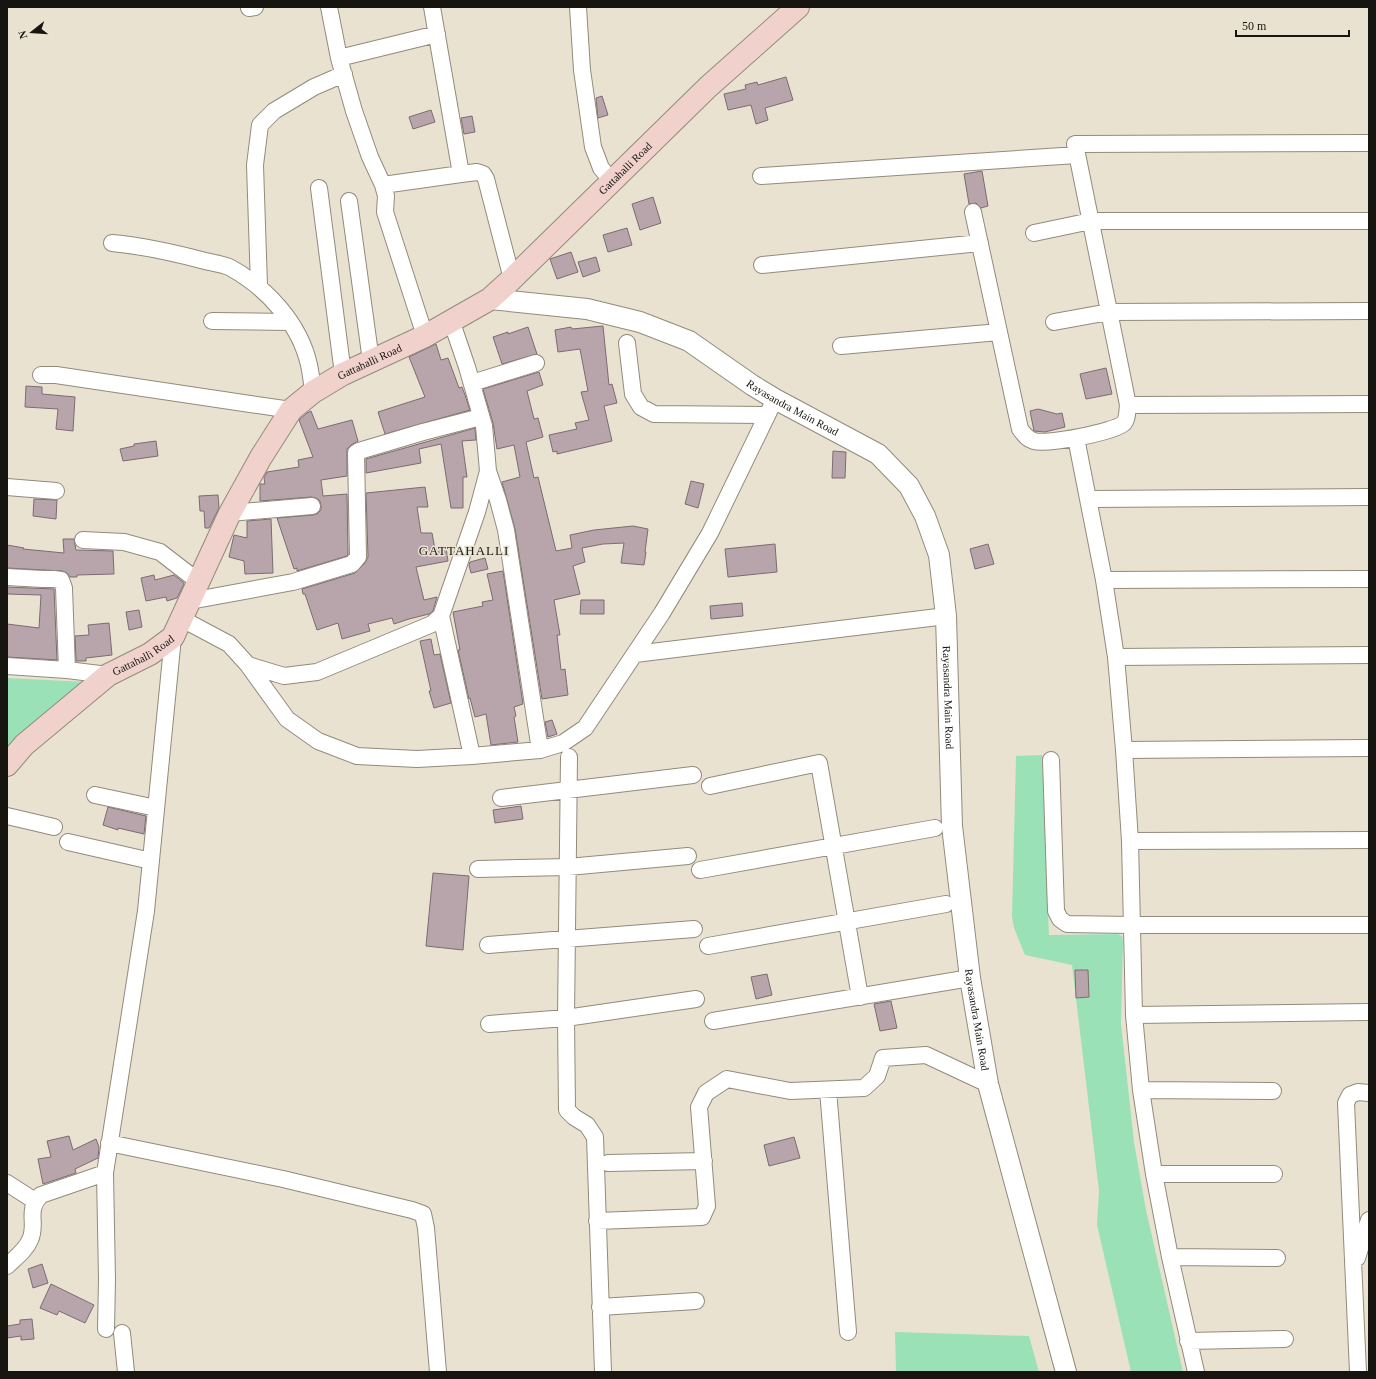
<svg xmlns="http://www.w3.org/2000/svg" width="1376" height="1379" font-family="Georgia,serif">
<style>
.green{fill:#9be1b7}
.building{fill:#b8a5ac;stroke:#7c6b71}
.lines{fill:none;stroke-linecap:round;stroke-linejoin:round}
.minor-casing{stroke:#928b7b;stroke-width:18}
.tertiary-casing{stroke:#928b7b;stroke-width:22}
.secondary-casing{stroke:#928b7b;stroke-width:24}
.minor{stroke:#fff;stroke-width:16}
.tertiary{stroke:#fff;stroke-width:20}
.secondary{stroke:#f0d1cc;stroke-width:22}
.labels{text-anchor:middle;stroke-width:3;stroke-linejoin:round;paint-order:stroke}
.street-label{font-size:11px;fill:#17150f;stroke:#eae2d1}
.quarter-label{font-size:13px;letter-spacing:1px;fill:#17150f;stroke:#eae2d1}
</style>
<rect width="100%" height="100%" fill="#eae2d1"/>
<path class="green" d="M 7,678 L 87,682 L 7,752 Z
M 1042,755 L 1049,935 L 1118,934 L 1122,936 L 1123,941 L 1121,1024 L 1134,1142 L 1146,1210 L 1183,1372 L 1131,1372 L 1097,1225 L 1099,1191 L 1072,965 L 1025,955 L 1014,928 L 1012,917 L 1016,756 Z
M 895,1332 L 1029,1336 L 1039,1372 L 896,1372 Z"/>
<path class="building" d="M 786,77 L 793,100 L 765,108 L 768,120 L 756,124 L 751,105 L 728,110 L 724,94 L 746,89 L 745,85 L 757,82 L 758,85 Z
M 602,96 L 608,115 L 598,118 L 596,98 Z
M 431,110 L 435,122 L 413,129 L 409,117 Z
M 472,116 L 475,132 L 464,134 L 461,118 Z
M 982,171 L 988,206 L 981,208 L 976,203 L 969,204 L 964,174 Z
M 653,197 L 661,223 L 640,230 L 632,204 Z
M 627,228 L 632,245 L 608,252 L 603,235 Z
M 571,252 L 578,272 L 557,279 L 550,259 Z
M 596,257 L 600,271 L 583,277 L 578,262 Z
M 603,326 L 609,385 L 612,384 L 617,403 L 604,406 L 612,441 L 557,454 L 557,451 L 553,452 L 549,435 L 577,429 L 575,423 L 589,420 L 581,392 L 588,391 L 580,349 L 558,352 L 555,330 L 571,327 L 572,329 Z
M 528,327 L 537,354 L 502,364 L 493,337 L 508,332 L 508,334 Z
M 436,344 L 441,360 L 448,358 L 459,388 L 462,387 L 465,395 L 470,410 L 385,434 L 378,412 L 425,397 L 409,357 Z
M 1106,368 L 1112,394 L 1086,399 L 1080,374 Z
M 539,372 L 543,385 L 527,391 L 534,419 L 538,418 L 543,437 L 526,442 L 534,478 L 538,477 L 556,551 L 572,548 L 570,535 L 594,530 L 633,526 L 648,529 L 645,552 L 646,552 L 644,565 L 621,563 L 624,543 L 603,544 L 582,548 L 585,562 L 573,566 L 580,594 L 554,600 L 560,635 L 557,635 L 561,670 L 565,669 L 568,695 L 542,699 L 515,529 L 502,482 L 520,477 L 514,445 L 497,449 L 493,423 L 483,389 Z
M 26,386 L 42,387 L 42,394 L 75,397 L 73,431 L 56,429 L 58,409 L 25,407 Z
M 1038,409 L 1057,414 L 1062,413 L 1065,427 L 1045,432 L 1034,431 L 1030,411 Z
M 311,411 L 318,429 L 352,420 L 358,441 L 351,445 L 347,449 L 347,476 L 321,480 L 323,496 L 347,494 L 348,554 L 347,556 L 297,571 L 297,568 L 294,569 L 277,518 L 313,515 L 317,514 L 321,510 L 321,506 L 320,501 L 316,498 L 311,497 L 260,501 L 260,484 L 265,484 L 264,478 L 267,472 L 299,467 L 298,460 L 313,457 L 299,420 L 307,413 Z
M 475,428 L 476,440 L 462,441 L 467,477 L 463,477 L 463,508 L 451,508 L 441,444 L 419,449 L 421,463 L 366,473 L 366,459 Z
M 156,441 L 158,456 L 123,461 L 120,449 L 134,446 L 134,444 Z
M 833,451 L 846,452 L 845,478 L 832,478 Z
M 691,481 L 704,484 L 698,508 L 685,504 Z
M 425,487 L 428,507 L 417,507 L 421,533 L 432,533 L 435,549 L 446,547 L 448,561 L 416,567 L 424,600 L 437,597 L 433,611 L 429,614 L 409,619 L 394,624 L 392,618 L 368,624 L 370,631 L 342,639 L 338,623 L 317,630 L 305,594 L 303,594 L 302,589 L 355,573 L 365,563 L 368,557 L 366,493 Z
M 218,495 L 219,508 L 209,528 L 205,528 L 204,511 L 200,511 L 199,496 Z
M 34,499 L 57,500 L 56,519 L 33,516 Z
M 271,519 L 273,573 L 245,574 L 244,561 L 229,557 L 234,535 L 247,538 L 247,521 Z
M 63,539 L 74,539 L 76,550 L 113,551 L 114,574 L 77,575 L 77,577 L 70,577 L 67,573 L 62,571 L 7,568 L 7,545 L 24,548 L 23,549 L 64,553 Z
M 775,544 L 777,572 L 728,577 L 725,549 Z
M 988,544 L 994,564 L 975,569 L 970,549 Z
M 485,558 L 488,569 L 471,573 L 469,565 L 470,562 Z
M 503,571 L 523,704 L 514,707 L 516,716 L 514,717 L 518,742 L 491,745 L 486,714 L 475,717 L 470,698 L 469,699 L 458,650 L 460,650 L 453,612 L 483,606 L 482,602 L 493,600 L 487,574 Z
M 154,575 L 155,580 L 174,575 L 183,582 L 184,584 L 177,598 L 167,601 L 166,597 L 146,601 L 141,578 Z
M 7,587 L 54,589 L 57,660 L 7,657 L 7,624 L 39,628 L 41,595 L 7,594 Z
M 581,600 L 604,600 L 604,614 L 580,614 Z
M 742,603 L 743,616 L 711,619 L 710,606 Z
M 139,610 L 142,627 L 129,630 L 126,612 Z
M 109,623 L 112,655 L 86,658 L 86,661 L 76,661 L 75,636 L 89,635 L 88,625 Z
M 431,639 L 434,655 L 440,654 L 451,703 L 434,708 L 429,691 L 431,691 L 420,641 Z
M 552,720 L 557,734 L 548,737 L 545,722 Z
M 521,806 L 523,819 L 495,823 L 493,810 Z
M 108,807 L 146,816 L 144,834 L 118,828 L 118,830 L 103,825 Z
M 433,873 L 469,876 L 463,950 L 426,946 Z
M 1075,970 L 1088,970 L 1089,997 L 1076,998 Z
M 767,974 L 772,995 L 756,999 L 751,977 Z
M 891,1001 L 897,1028 L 880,1031 L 874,1004 Z
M 69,1136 L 73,1150 L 96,1139 L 99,1147 L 98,1158 L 75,1169 L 76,1173 L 43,1184 L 38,1159 L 51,1157 L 47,1141 Z
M 794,1137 L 800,1158 L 769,1166 L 764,1145 Z
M 42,1264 L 48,1283 L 33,1288 L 28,1269 Z
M 51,1284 L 94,1305 L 85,1323 L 59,1311 L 57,1315 L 40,1308 Z
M 32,1319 L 34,1339 L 21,1340 L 21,1336 L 7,1338 L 7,1326 L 20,1324 L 20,1320 Z"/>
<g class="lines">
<defs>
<path id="minor" d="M 329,7 L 339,58 L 354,111 L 370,157 L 383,185 L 386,196 L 385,212 L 425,336
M 432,7 L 461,174 L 477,172 L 483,174 L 486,179 L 512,279
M 578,7 L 582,70 L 593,147 L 601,168 L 612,181
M 249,8 L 255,7
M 339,58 L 437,34
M 761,176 L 1077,155
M 383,185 L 461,174
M 319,188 L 343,374
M 349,201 L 371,361
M 973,212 L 1020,429 C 1024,434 1027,439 1034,441 C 1046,445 1115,432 1124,423 C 1128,418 1127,411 1128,405 L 1075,144 L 1369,143
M 1034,233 L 1091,221 L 1369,221
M 112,243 C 144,246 175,253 205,261 C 213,263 224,264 231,268 C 267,288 300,324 309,365 C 311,374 312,383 313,392
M 762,265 L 980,243
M 259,286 L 255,165 L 260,125 L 274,111 L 314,87 L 344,74
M 212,321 L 290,322
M 1054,322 L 1109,312 L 1369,311
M 627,343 L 633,394 L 641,407 L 654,414 L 767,415
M 841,346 L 999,332
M 41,375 L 56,375 L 291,410
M 472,383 L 536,363
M 1128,405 L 1369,404
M 1076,438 L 1104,580 L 1116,657 L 1124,750 L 1130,841 L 1134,1015 L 1141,1090 L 1154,1174 L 1170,1257 L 1196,1372
M 488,471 L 498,500 L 506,530 L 540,750
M 7,487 L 56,491
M 1089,499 L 1369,497
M 230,513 L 312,506
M 83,540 L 124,542 L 160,552 L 199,582
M 7,577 L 43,579 L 54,579 L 61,580 L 64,588 L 67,670
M 1104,580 L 1369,579
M 190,601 L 293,582 L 352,564 L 358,557 L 356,453 L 359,451 L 423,432 L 481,417
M 441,616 L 472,756
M 182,619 L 229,644 L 248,665 L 284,676 L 317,672 L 432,624 L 441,616 L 477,512 L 488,471 L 484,426 L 467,367 L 451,320
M 635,654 L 946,616
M 1116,657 L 1369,655
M 248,665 L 287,719 L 318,741 L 357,756 L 417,759 L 472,756 L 540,750 L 563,743 L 585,728 L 662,613 L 710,533 L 775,399
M 7,666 L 67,670 L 108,675
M 1124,750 L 1369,748
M 569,757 L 566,1018 L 567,1110 L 574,1117 L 587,1125 L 595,1137 L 603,1372
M 1051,760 L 1056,911 L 1060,919 L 1067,924 L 1131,925 L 1369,925
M 710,786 L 819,763 L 860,997
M 95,795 L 156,808
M 501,798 L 693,775
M 7,816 L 54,827
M 1130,841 L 1369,840
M 68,842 L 151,861
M 478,869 L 568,867 L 688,856
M 700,870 L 935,828
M 488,945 L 694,929
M 708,946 L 946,904
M 1134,1015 L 1369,1012
M 713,1021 L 970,978
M 489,1024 L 566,1018 L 696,999
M 828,1090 L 848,1332
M 1141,1090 L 1273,1091
M 109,1143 L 283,1179 L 412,1210 L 423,1214 L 426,1228 L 438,1372
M 608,1163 L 704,1161
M 1154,1174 L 1274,1174
M 7,1183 L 35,1201
M 597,1221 L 702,1217 L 707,1206 L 699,1107 L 706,1093 L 727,1079 L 790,1091 L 864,1088 L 877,1076 L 883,1058 L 926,1055 L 988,1084
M 1170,1257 L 1277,1258
M 1357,1258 L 1369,1220
M 7,1266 C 15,1258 26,1250 30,1240 C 38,1223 25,1211 41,1195 L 105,1173
M 600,1307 L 696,1301
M 106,1329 L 107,1279 L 105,1173 L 146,911 L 173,637
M 122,1333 L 126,1372
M 1188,1341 L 1285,1339
M 1358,1372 L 1346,1103 L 1350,1095 L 1358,1092 L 1369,1093"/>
<g id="tertiary">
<path id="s1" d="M 490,299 L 587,309 L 640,322 L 689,341 L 752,385 L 775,399 L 878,454 L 909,486 L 925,516 L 939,555 L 946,616 L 952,826 L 970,978 L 988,1084 L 1066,1372"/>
</g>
<g id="secondary">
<path id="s2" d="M 7,765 L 24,745 L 108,675 L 150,654 L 173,637 L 230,513 L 261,457 L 291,410 L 313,392 L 343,374 L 425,336 L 490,299 L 512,279 L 708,87 L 798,7"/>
</g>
</defs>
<use href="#minor" class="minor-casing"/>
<use href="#tertiary" class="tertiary-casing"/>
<use href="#secondary" class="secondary-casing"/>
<use href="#minor" class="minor"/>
<use href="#tertiary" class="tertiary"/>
<use href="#secondary" class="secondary"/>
</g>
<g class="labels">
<g class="street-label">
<text dy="4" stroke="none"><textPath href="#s2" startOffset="884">Gattahalli Road</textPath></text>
<text dy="4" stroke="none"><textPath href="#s2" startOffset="560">Gattahalli Road</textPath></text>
<text dy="4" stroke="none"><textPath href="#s1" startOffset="328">Rayasandra Main Road</textPath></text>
<text dy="4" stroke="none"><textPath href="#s2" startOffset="176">Gattahalli Road</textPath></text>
<text dy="4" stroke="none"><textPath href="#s1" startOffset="688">Rayasandra Main Road</textPath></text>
<text dy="4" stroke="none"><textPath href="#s1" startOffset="1012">Rayasandra Main Road</textPath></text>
</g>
<g class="quarter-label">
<text x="464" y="555">GATTAHALLI</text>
</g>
</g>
<rect width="1376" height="1379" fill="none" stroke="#17150f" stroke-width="16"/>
<g transform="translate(32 32) rotate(253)" stroke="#eae2d1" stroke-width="3" paint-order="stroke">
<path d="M0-3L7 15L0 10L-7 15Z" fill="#17150f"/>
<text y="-6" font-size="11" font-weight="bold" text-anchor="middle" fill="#17150f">N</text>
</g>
<path d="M1236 30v6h113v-6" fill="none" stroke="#17150f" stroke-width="2"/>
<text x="1242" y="30" font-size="12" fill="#17150f" stroke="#eae2d1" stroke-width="3" paint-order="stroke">50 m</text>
</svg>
